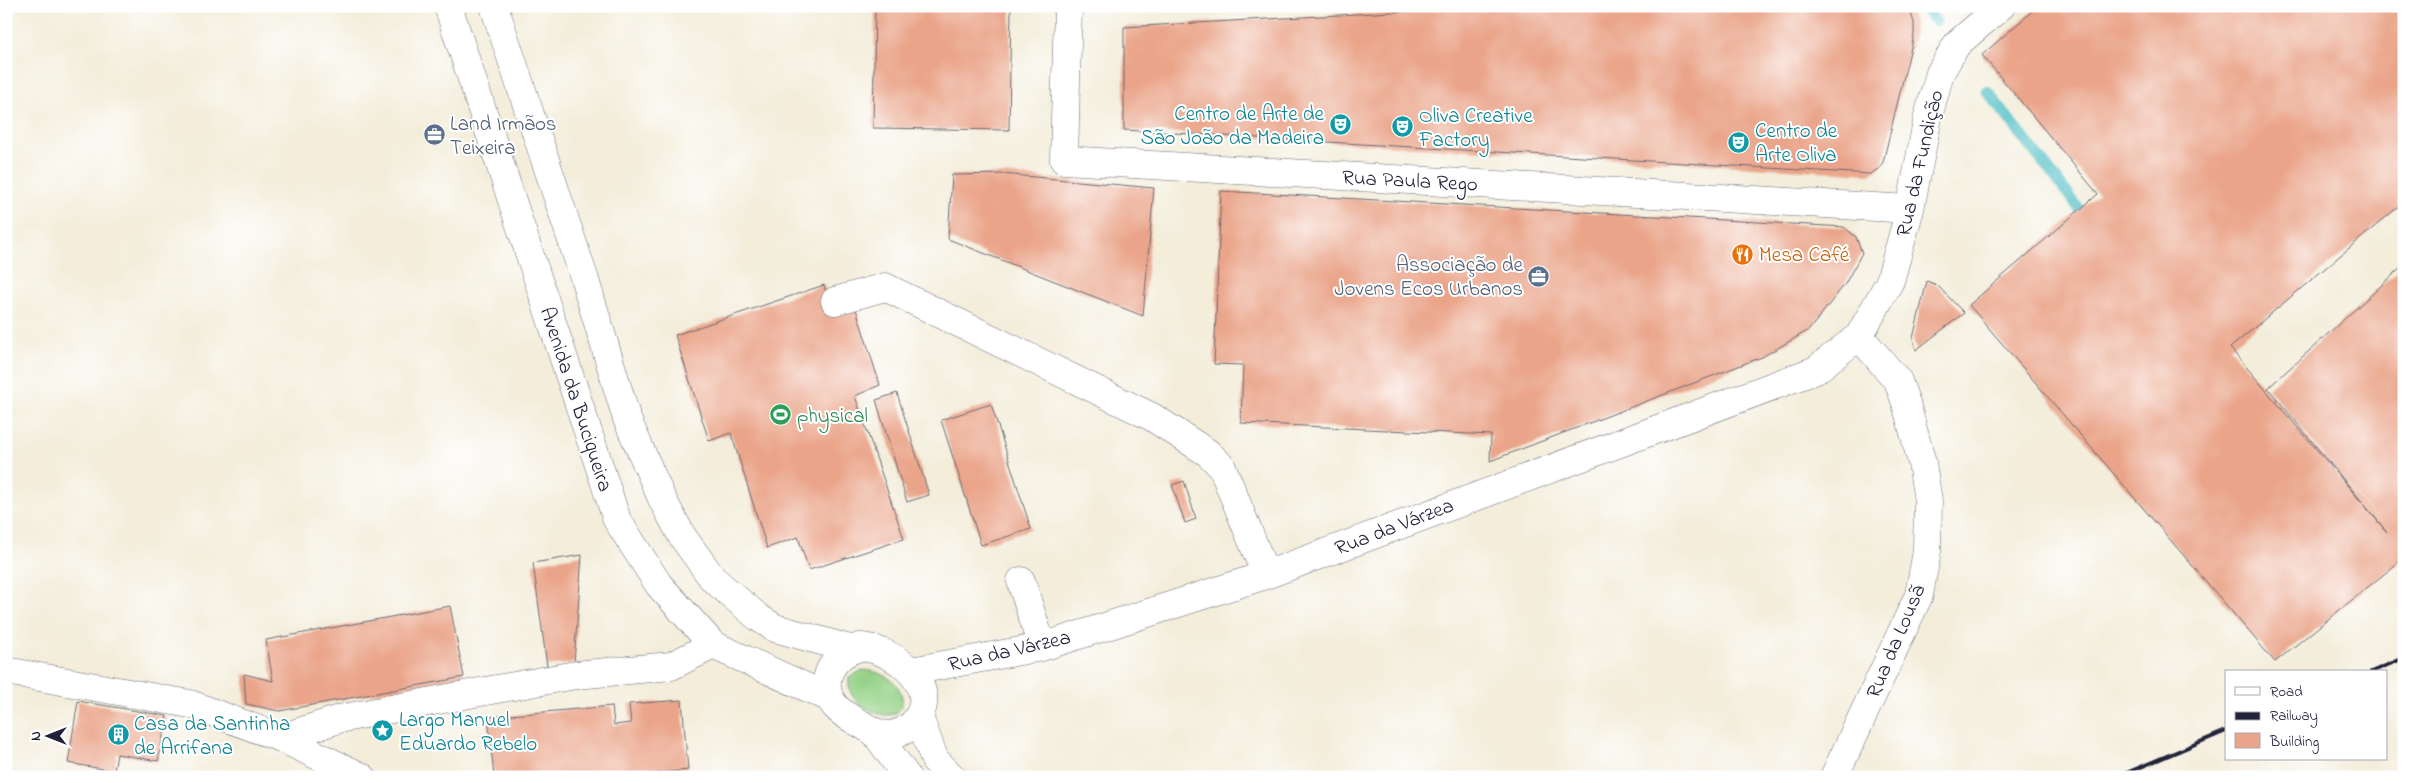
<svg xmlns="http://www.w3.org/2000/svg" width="2410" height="783" font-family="'Indie Flower',sans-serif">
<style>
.green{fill:#96d389;stroke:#5c7a62}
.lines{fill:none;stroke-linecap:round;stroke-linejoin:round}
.stream{stroke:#4fbec5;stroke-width:11}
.building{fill:#eaa489}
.minor-casing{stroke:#6b6973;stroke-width:29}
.minor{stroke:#fff;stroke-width:28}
.rail{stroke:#22223b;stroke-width:4}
.labels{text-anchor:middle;stroke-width:4;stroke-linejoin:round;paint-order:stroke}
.culture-label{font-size:21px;fill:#0d838f;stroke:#fff;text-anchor:start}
.service-label{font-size:21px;fill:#4e5e75;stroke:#fff;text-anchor:start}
.street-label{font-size:21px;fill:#22223b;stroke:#fff}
.food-label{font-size:21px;fill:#c56008;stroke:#fff;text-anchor:start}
.leisure-label{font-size:21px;fill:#27864d;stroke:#fff;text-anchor:start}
</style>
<rect width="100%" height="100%" fill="#fff"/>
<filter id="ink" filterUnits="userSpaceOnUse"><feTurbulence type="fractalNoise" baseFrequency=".02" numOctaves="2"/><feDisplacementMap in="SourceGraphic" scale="10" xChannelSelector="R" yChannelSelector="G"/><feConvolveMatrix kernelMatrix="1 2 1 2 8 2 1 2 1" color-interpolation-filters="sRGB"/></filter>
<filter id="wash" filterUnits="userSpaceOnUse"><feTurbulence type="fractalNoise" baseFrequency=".0096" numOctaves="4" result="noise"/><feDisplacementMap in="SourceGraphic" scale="20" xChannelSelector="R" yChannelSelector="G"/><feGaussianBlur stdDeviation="1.12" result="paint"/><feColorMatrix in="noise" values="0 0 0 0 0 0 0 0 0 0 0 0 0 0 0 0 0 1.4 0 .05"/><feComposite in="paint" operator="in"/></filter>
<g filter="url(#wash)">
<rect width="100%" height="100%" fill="#f3edda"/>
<path class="green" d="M 862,670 C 917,672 914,739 863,706 C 852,699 848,691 849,678 Z"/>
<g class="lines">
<path class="stream" d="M 1922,6 L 1936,21
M 1987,91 L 2085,216"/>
</g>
<g id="blocks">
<path class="building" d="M 875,6 L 1011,6 L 1009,130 L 873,128 Z
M 1500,6 L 1908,6 L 1914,22 L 1914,35 L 1883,162 L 1880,168 L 1870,174 L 1124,130 L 1124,27 Z
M 2038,6 L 2404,6 L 2404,202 L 2230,348 L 2387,532 L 2268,388 L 2404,265 L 2404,558 L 2275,662 L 1969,305 L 2098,194 L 1982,55 Z
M 1002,174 L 1154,188 L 1143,316 L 948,239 L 952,175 Z
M 1221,191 L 1844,227 L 1856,237 L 1862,253 L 1845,284 L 1809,330 L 1762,357 L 1490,461 L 1491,435 L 1241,423 L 1243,365 L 1214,364 Z
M 1927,281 L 1937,285 L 1964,313 L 1916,350 L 1913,338 Z
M 824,285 L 832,314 L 855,306 L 880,385 L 855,396 L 904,539 L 809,570 L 798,537 L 767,548 L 731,433 L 709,441 L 675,335 Z
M 897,393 L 929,495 L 907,502 L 876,400 Z
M 991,404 L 1031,529 L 981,545 L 941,420 Z
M 1184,481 L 1196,519 L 1185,523 L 1172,485 Z
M 582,555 L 574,663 L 547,666 L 533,563 Z
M 450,606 L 464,677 L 279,711 L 246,704 L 244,674 L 273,681 L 266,640 Z
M 682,700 L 688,770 L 620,777 L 494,777 L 488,717 L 612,706 L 614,725 L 631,723 L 629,704 Z
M 78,701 L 167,716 L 158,761 L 117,754 L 114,771 L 68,763 Z"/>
</g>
</g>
<g filter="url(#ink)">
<use href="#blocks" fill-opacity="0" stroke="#6b6973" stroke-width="1"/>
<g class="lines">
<defs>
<path id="minor" d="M 448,6 L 617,520 L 659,585 L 713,645 L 830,698
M 494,6 L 584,277 L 627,419 L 662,499 L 682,536 L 713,579 L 759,618 L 775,628 L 850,649
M 1068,6 L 1064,160 L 1910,209
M 835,301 L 885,287 L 1152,417 L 1208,453 L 1222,467 L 1266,575
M 1021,581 L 1042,647
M 860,647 C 889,648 934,679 921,712 C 917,720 911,727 903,731 C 887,739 875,733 861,724 C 852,719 842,714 836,707 C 815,683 833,653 860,647 Z
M 6,671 L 190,704 L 281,738 L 362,777
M 911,671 L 1042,647 L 1266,575 L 1816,370 L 1859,336 L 1890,281 L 1910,209 L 1928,117 L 1940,73 L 1957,44 L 2001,6
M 919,717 L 935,760 L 952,777
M 876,734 L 907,777
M 281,738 L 339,719 L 480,692 L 576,675 L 671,666 L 713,645
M 1834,777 L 1919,595 L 1927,551 L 1928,501 L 1922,463 L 1906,403 L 1898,381 L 1859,336"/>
</defs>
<use href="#minor" class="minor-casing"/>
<use href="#minor" class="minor"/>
<path class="rail" d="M 2371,672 L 2404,658
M 2117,777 L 2226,731"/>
</g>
</g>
<defs>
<symbol id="theatre-disc" viewBox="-11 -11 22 22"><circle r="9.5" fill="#0f9aa8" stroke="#fff"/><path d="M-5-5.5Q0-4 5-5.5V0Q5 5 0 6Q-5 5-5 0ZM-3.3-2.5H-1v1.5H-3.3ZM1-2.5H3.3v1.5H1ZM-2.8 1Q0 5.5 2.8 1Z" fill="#fff"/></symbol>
<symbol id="office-disc" viewBox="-11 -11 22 22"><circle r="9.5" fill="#5c6f8a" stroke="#fff"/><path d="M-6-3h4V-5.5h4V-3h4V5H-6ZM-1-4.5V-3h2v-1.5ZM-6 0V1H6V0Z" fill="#fff"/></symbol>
<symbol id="restaurant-disc" viewBox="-11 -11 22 22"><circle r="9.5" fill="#e8710a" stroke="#fff"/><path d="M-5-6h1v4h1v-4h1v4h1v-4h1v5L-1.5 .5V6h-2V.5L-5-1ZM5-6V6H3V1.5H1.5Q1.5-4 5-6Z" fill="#fff"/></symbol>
<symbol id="stadium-disc" viewBox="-11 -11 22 22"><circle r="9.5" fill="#2e9e5b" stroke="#fff"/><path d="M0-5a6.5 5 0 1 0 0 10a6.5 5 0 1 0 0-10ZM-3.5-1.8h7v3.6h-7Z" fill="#fff"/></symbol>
<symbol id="sight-disc" viewBox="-11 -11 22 22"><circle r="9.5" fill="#0f9aa8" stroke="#fff"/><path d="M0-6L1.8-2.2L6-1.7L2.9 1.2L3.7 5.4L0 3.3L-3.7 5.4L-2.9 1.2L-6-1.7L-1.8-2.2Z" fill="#fff"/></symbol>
<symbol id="building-disc" viewBox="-11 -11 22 22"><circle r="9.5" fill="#0f9aa8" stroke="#fff"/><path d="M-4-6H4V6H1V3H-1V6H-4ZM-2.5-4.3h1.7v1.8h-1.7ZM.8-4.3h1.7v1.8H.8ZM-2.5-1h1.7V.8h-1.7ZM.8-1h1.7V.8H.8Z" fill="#fff"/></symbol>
</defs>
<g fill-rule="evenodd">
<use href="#theatre-disc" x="1328" y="112" width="25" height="25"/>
<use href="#theatre-disc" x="1390" y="114" width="25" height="25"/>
<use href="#office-disc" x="422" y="122" width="25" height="25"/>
<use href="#theatre-disc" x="1726" y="130" width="25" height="25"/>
<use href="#restaurant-disc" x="1730" y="242" width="25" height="25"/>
<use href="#office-disc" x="1526" y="264" width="25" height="25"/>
<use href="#stadium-disc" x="768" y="402" width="25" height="25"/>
<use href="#sight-disc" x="370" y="718" width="25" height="25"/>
<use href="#building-disc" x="106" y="722" width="25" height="25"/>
</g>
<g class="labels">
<g class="culture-label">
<text x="1324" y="120" text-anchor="end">Centro de Arte de<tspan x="1324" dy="24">São João da Madeira</tspan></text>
<text x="1419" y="122">Oliva Creative<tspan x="1419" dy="24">Factory</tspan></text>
<text x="1755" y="137">Centro de<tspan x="1755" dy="24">Arte Oliva</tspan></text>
<text x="399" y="726">Largo Manuel<tspan x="399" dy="24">Eduardo Rebelo</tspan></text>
<text x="134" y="730">Casa da Santinha<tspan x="134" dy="24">de Arrifana</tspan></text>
</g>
<g class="service-label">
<text x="450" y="130">Land Irmãos<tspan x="450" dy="24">Teixeira</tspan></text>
<text x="1523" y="271" text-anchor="end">Associação de<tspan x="1523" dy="24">Jovens Ecos Urbanos</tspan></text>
</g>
<g class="street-label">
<text transform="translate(1919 163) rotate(-77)" y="7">Rua da Fundição</text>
<text transform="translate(1410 180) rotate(3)" y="7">Rua Paula Rego</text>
<text transform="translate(577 399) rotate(72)" y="7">Avenida da Buciqueira</text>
<text transform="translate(1394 526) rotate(-21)" y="7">Rua da Várzea</text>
<text transform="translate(1895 641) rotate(-67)" y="7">Rua da Lousã</text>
<text transform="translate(1009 650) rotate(-13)" y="7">Rua da Várzea</text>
</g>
<g class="food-label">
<text x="1759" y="261">Mesa Café</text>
</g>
<g class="leisure-label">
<text x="797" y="422">physical</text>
</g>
</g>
<rect width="2410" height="783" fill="none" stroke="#fff" stroke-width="25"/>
<rect x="2225" y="670" width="162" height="90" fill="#ffffff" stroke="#a7a7b1"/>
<rect x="2235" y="687" width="25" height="8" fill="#ffffff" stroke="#a7a7b1"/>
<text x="2270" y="696" font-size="15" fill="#22223b">Road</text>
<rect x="2235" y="712" width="25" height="8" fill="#22223b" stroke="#a7a7b1"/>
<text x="2270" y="720" font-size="15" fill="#22223b">Railway</text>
<rect x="2235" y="733" width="25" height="15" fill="#eaa489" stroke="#a7a7b1"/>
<text x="2270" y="746" font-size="15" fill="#22223b">Building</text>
<g transform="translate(48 736) rotate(270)" stroke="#ffffff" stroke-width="4" paint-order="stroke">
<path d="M0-4L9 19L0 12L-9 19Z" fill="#22223b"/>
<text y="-8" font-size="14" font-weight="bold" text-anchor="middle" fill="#22223b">N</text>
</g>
</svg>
